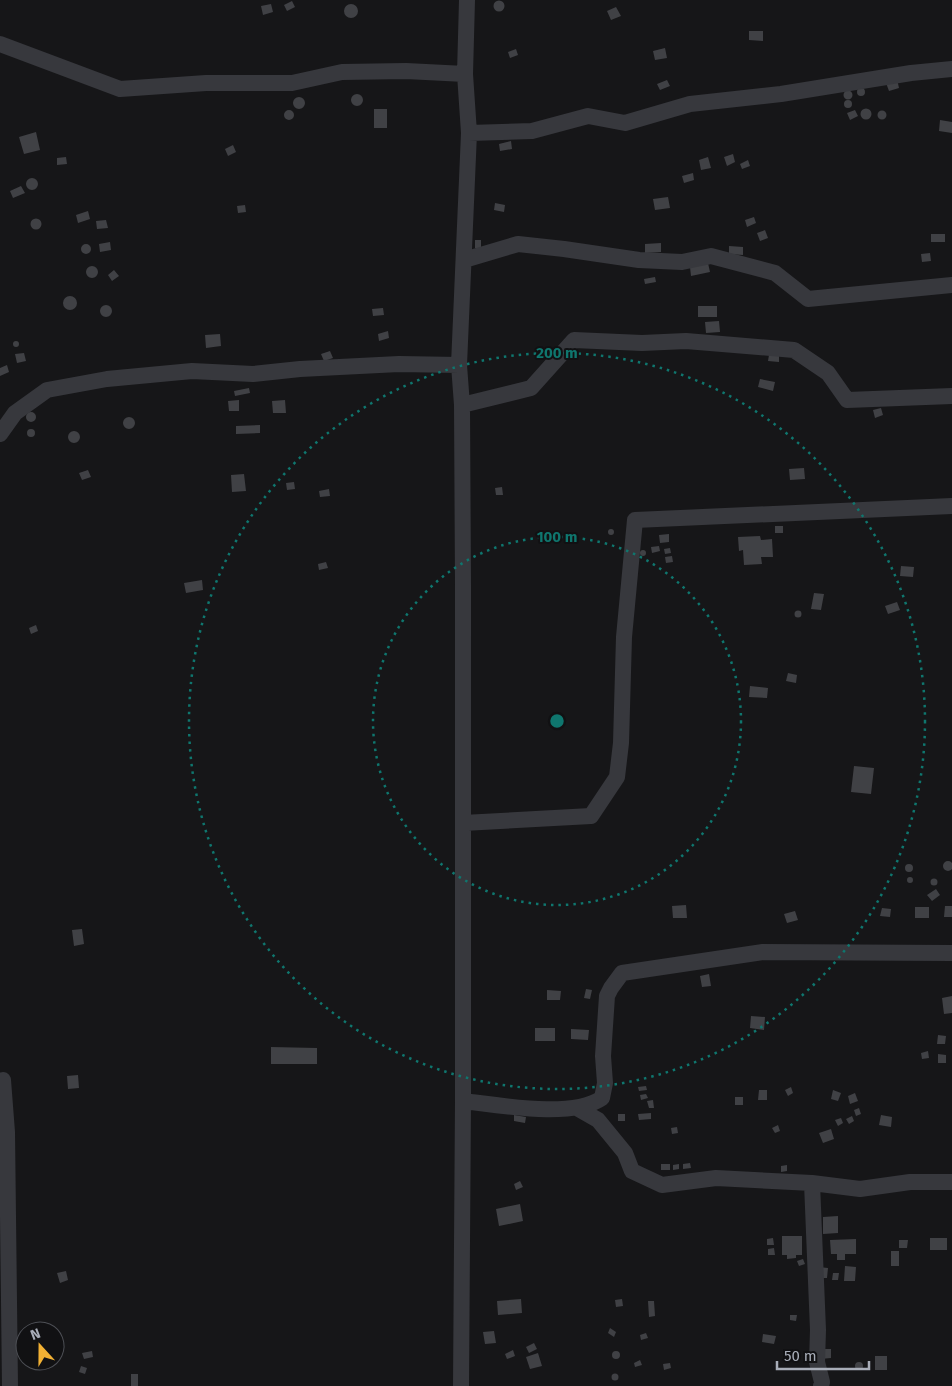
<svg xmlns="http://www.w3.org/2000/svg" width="952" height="1386" font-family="'Fira Sans',sans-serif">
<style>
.building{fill:#404145}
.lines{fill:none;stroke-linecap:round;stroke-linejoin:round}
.minor{stroke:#37383d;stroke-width:16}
.ring{fill:none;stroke:#0f766e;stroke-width:2.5;stroke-dasharray:2.5 5}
.centre{fill:#0f766e;stroke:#111113;stroke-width:2.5}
.ring-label{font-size:15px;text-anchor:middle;font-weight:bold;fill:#0f766e;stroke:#111113;stroke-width:4;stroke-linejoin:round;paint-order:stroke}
</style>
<rect width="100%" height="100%" fill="#161618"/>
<path class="building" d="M493.5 6a5.5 5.5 0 1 1 11 0a5.5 5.5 0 1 1-11 0Z
M 292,1 L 295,7 L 287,11 L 284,5 Z
M344 11a7 7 0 1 1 14 0a7 7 0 1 1-14 0Z
M 271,4 L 273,12 L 263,15 L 261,6 Z
M 616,7 L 621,16 L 611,20 L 607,11 Z
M 749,31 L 763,31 L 763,41 L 749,40 Z
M 665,48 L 667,58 L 655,60 L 653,51 Z
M 516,49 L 518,55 L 510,58 L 508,52 Z
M 897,79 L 899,88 L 889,91 L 886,83 Z
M 667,80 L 670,86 L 660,90 L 657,84 Z
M857 92a4 4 0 1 1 8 0a4 4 0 1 1-8 0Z
M843.5 95a4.5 4.5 0 1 1 9 0a4.5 4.5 0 1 1-9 0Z
M351 100a6 6 0 1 1 12 0a6 6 0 1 1-12 0Z
M293 103a6 6 0 1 1 12 0a6 6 0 1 1-12 0Z
M844 104a4 4 0 1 1 8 0a4 4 0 1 1-8 0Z
M860.5 114a5.5 5.5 0 1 1 11 0a5.5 5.5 0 1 1-11 0Z
M 374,109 L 387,109 L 387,128 L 374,128 Z
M 855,110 L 858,116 L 850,120 L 847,113 Z
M284 115a5 5 0 1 1 10 0a5 5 0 1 1-10 0Z
M877.5 115a4.5 4.5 0 1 1 9 0a4.5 4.5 0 1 1-9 0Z
M 940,120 L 952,122 L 952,133 L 939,131 Z
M 36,132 L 40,150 L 24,154 L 19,137 Z
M 511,141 L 512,149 L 500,151 L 499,144 Z
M 233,145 L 236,152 L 228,156 L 225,149 Z
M 733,154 L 735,162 L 727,166 L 724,157 Z
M 66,157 L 67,164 L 57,165 L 57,158 Z
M 708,157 L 711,168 L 701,170 L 699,160 Z
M 748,160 L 750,166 L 742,169 L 740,164 Z
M 693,173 L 694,180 L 684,183 L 682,176 Z
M26 184a6 6 0 1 1 12 0a6 6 0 1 1-12 0Z
M 21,186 L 25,193 L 13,198 L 10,191 Z
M 668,197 L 670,208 L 655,210 L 653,199 Z
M 495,203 L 505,205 L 504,212 L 494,210 Z
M 245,205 L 246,212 L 238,213 L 237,206 Z
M 88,211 L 90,219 L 78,223 L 76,215 Z
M 754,217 L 756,223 L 747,227 L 745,220 Z
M30.5 224a5.5 5.5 0 1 1 11 0a5.5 5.5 0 1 1-11 0Z
M 106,220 L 108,228 L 97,229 L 96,221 Z
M 765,230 L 768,238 L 760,241 L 757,233 Z
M 931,234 L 945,234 L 945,242 L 931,242 Z
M 475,240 L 481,240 L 481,249 L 475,248 Z
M 110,242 L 111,250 L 100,252 L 99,244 Z
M 661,243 L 661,252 L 645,253 L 645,244 Z
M81 249a5 5 0 1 1 10 0a5 5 0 1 1-10 0Z
M 729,246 L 743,247 L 743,255 L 729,254 Z
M 930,253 L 931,261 L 922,262 L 921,254 Z
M 708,263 L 710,272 L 691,276 L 690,267 Z
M86 272a6 6 0 1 1 12 0a6 6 0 1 1-12 0Z
M 114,270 L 119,276 L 112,281 L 108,275 Z
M 655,277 L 656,282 L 645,284 L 644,279 Z
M63 303a7 7 0 1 1 14 0a7 7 0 1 1-14 0Z
M100 311a6 6 0 1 1 12 0a6 6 0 1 1-12 0Z
M 698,306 L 717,306 L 717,317 L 698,317 Z
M 383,308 L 384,315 L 373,316 L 372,309 Z
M 719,321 L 720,332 L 706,333 L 705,322 Z
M 388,331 L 389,338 L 379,341 L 378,334 Z
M 220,334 L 221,346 L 206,348 L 205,335 Z
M13 344a3 3 0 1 1 6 0a3 3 0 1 1-6 0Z
M 330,351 L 333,358 L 324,361 L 321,354 Z
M 24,353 L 26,361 L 17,363 L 15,354 Z
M 769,355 L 779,356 L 779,362 L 768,361 Z
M 7,365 L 9,372 L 0,376 L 0,368 Z
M 760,379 L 775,382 L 773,391 L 758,387 Z
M 249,388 L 250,393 L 235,396 L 234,391 Z
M 239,400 L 239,411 L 229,411 L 228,401 Z
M 285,400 L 286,413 L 273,413 L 272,401 Z
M 881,408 L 883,415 L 875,418 L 873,410 Z
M26 417a5 5 0 1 1 10 0a5 5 0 1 1-10 0Z
M123 423a6 6 0 1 1 12 0a6 6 0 1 1-12 0Z
M 260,425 L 260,433 L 236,434 L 236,426 Z
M27 433a4 4 0 1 1 8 0a4 4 0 1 1-8 0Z
M68 437a6 6 0 1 1 12 0a6 6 0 1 1-12 0Z
M 804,468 L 805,479 L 790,480 L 789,469 Z
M 88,470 L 91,477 L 82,480 L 79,473 Z
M 244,474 L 246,491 L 232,492 L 231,475 Z
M 294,482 L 295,489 L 287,490 L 286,483 Z
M 502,487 L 503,495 L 496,495 L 495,488 Z
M 329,489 L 330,496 L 320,497 L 319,491 Z
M 775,526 L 783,526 L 783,533 L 775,533 Z
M608 532a3 3 0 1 1 6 0a3 3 0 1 1-6 0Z
M 669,534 L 669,542 L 660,543 L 659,535 Z
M 760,536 L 761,540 L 772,539 L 773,557 L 761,557 L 762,564 L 744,565 L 743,550 L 739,551 L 738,537 Z
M 659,546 L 660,551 L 652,553 L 651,547 Z
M 670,548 L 671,553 L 665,554 L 664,549 Z
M640 553a3 3 0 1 1 6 0a3 3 0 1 1-6 0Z
M 672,556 L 673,562 L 666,563 L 665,557 Z
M 326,562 L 328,568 L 319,570 L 318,564 Z
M 901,566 L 914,567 L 913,577 L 900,576 Z
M 202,580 L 203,590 L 186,593 L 184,583 Z
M 814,593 L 824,594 L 821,610 L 811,609 Z
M 897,602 L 900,610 L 888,614 L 885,606 Z
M794.5 614a3.5 3.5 0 1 1 7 0a3.5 3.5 0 1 1-7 0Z
M 36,625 L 38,631 L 31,634 L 29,628 Z
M 788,673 L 797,675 L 796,683 L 786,681 Z
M 750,686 L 768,688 L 767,698 L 749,697 Z
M 854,766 L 874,768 L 871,794 L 851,792 Z
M943 866a5 5 0 1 1 10 0a5 5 0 1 1-10 0Z
M905 868a4 4 0 1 1 8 0a4 4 0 1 1-8 0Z
M907 880a3 3 0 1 1 6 0a3 3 0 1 1-6 0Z
M930.5 882a3.5 3.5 0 1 1 7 0a3.5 3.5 0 1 1-7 0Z
M 936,889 L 940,895 L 932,901 L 927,895 Z
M 686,905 L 687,918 L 673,918 L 672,906 Z
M 945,906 L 952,906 L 952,917 L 944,917 Z
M 915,907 L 929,907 L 929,918 L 915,918 Z
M 882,908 L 891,909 L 890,917 L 880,916 Z
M 795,911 L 798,920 L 787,923 L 784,914 Z
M 82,929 L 84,944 L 74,946 L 72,930 Z
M 709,974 L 711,986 L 702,987 L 700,976 Z
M 586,989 L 592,990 L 590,999 L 584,998 Z
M 547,990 L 561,991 L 560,1000 L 547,1000 Z
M 952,996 L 952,1013 L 944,1014 L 942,998 Z
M 751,1016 L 765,1017 L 764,1030 L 750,1028 Z
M 535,1028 L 555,1028 L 555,1041 L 535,1041 Z
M 571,1029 L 589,1030 L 588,1040 L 571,1039 Z
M 938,1035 L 946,1036 L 945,1044 L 937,1044 Z
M 271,1047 L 317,1048 L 317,1064 L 271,1064 Z
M 928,1051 L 929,1058 L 922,1059 L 921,1053 Z
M 938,1054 L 946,1055 L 946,1063 L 938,1063 Z
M 78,1075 L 79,1088 L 68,1089 L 67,1076 Z
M 646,1086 L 647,1090 L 639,1091 L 638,1087 Z
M 791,1087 L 793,1093 L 788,1096 L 785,1090 Z
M 759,1090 L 767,1090 L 767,1100 L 758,1100 Z
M 833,1090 L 841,1093 L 838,1101 L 831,1099 Z
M 855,1093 L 858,1101 L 850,1104 L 848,1096 Z
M 646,1094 L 648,1098 L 641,1100 L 640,1095 Z
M 735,1097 L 743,1097 L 743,1105 L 735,1105 Z
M 653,1100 L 654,1108 L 649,1108 L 647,1101 Z
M 859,1108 L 861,1114 L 856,1116 L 854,1110 Z
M 651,1113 L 651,1119 L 639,1120 L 638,1114 Z
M 618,1114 L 625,1114 L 625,1121 L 618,1121 Z
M 514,1115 L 526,1117 L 525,1123 L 514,1121 Z
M 881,1115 L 892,1117 L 891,1127 L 879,1125 Z
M 852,1116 L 854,1121 L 849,1124 L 846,1119 Z
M 841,1118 L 843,1123 L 838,1126 L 835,1120 Z
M 778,1125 L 780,1131 L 775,1133 L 772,1128 Z
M 677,1127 L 678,1133 L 672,1134 L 671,1128 Z
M 831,1129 L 834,1139 L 823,1143 L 819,1133 Z
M 690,1163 L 691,1168 L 683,1169 L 683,1164 Z
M 661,1164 L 670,1164 L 670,1170 L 661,1170 Z
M 679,1164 L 679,1169 L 673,1170 L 673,1165 Z
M 787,1165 L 787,1171 L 781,1172 L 781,1166 Z
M 520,1181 L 523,1187 L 516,1190 L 514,1184 Z
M 520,1204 L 523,1221 L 499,1226 L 496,1209 Z
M 838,1216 L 838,1233 L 823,1234 L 823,1217 Z
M 782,1236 L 802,1236 L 802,1255 L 796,1255 L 796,1258 L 787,1259 L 787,1255 L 782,1255 Z
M 773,1238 L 774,1245 L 767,1245 L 767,1239 Z
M 930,1238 L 947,1238 L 947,1250 L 930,1250 Z
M 856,1239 L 856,1254 L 845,1254 L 845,1260 L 837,1260 L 837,1254 L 831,1254 L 830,1240 Z
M 899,1240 L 908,1240 L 907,1248 L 899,1248 Z
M 774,1248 L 775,1255 L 768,1255 L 768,1249 Z
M 891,1251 L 899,1251 L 899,1266 L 891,1266 Z
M 803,1259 L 805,1264 L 799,1266 L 797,1261 Z
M 845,1266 L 856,1267 L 855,1281 L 844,1281 Z
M 818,1267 L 828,1268 L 827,1278 L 818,1278 Z
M 66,1271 L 68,1280 L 60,1283 L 57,1273 Z
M 833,1273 L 839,1273 L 838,1280 L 832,1280 Z
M 521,1299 L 522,1313 L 498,1315 L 497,1301 Z
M 622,1299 L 623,1306 L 616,1307 L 615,1300 Z
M 648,1301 L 654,1301 L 655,1316 L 649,1317 Z
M 790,1315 L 797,1315 L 796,1321 L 790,1320 Z
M 610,1328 L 616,1332 L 614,1337 L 608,1333 Z
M 494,1331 L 496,1343 L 485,1344 L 483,1332 Z
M 646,1333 L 648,1338 L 641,1340 L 640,1335 Z
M 763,1334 L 776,1336 L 774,1344 L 762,1342 Z
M 534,1343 L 537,1349 L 529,1353 L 526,1347 Z
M 820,1349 L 831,1349 L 831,1358 L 820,1359 Z
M 513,1350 L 515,1356 L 507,1359 L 505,1354 Z
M 92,1351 L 93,1357 L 84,1359 L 82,1353 Z
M612 1355a4 4 0 1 1 8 0a4 4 0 1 1-8 0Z
M 538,1353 L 542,1366 L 530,1369 L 526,1357 Z
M 875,1356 L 887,1356 L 887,1370 L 875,1370 Z
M 640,1360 L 642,1365 L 635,1367 L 634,1363 Z
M855 1366a4 4 0 1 1 8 0a4 4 0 1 1-8 0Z
M 670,1363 L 671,1368 L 664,1370 L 663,1364 Z
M 81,1366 L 87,1368 L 85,1374 L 79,1372 Z
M611.5 1377a3.5 3.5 0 1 1 7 0a3.5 3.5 0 1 1-7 0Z
M 131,1374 L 138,1374 L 138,1386 L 131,1386 Z"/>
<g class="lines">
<path class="minor" d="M 0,44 L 120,89 L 206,83 L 292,83 L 342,72 L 406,71 L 465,74
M 469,133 L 532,131 L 588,116 L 625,123 L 690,104 L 781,94 L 911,73 L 952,69
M 464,260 L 518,244 L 564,249 L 639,260 L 682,262 L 711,256 L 775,273 L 808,299 L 952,285
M 462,405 L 531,388 L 574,340 L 642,343 L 686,341 L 794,350 L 828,373 L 847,400 L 952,396
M 0,434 L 15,413 L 47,390 L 107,379 L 192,371 L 253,374 L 300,369 L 399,364 L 459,365
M 463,823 L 591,816 L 617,777 L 621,743 L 624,637 L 635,520 L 952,506
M 0,1081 L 3,1080 L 7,1132 L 10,1386
M 463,1101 C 499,1105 572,1119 602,1098 L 605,1083 L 603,1056 L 607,996 L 611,988 L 622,973 L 763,952 L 952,953
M 577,1108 L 598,1120 L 625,1153 L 632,1171 L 662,1185 L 716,1178 L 812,1183 L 860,1189 L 910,1182 L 952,1182
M 812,1183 L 818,1330 L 817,1362 L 822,1382 L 821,1386
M 461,1386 L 463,1101 L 463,585 L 462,405 L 459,365 L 469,133 L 465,74 L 467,0"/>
</g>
<g class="ring">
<circle cx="557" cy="721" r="184"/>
<circle cx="557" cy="721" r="368"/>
</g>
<circle cx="557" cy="721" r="8" class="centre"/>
<g class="ring-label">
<text x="557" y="358">200 m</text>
<text x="557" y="542">100 m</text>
</g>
<g transform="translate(40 1346) rotate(339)"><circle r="24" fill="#111113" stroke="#4d4f55"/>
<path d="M0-4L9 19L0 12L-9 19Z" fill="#f2b134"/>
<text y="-8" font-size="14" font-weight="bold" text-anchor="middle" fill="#a8adb8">N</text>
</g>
<path d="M777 1361v8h92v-8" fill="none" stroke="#a8adb8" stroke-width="2.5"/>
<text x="784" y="1361" font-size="15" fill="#a8adb8" stroke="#111113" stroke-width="4" paint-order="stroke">50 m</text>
</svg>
